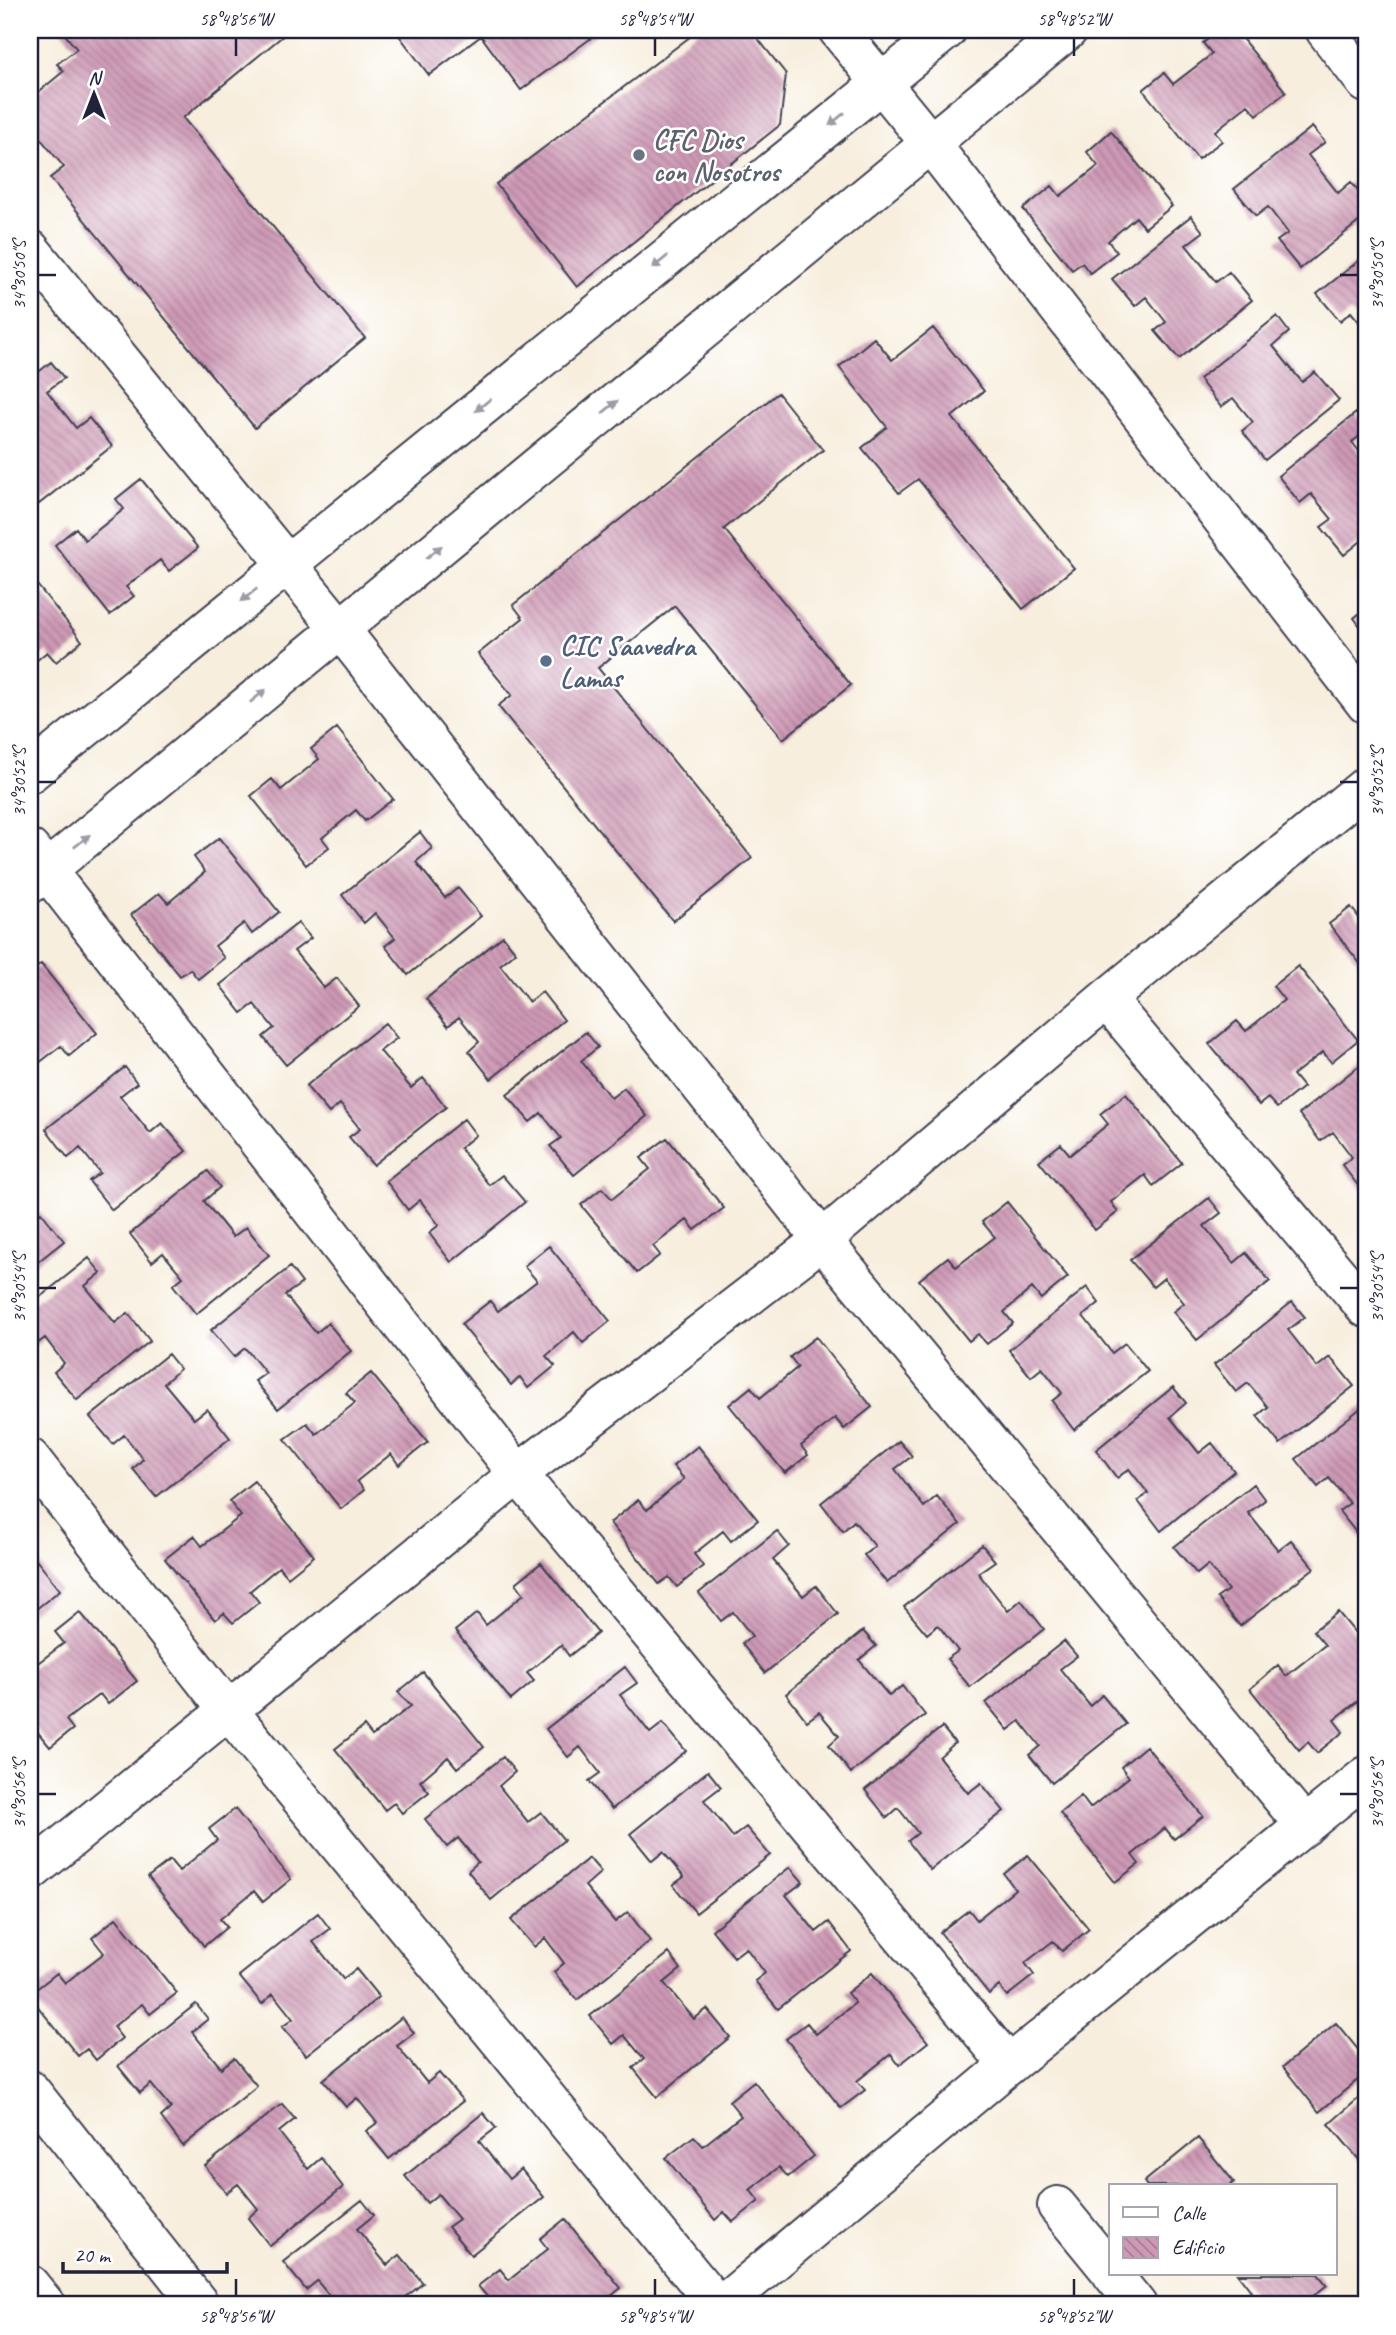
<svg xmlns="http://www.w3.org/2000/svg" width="1396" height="2335" font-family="Caveat,sans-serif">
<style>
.building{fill:url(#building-back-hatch)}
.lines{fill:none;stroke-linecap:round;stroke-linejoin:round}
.minor-casing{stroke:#424153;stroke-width:42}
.minor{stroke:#fff;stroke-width:38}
.oneway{fill:#9c9ca7}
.ticks{fill:none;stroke:#22223b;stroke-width:2.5}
.worship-dot{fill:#6b7280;stroke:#fff;stroke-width:2.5}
.service-dot{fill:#5c6f8a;stroke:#fff;stroke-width:2.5}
.labels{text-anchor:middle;stroke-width:5;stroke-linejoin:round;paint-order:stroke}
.worship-label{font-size:28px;font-weight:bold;fill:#5b616d;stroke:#fff;text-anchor:start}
.service-label{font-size:28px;font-weight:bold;fill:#4e5e75;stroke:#fff;text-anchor:start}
.neatline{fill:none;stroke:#22223b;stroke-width:2.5}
.ticks-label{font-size:18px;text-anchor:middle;fill:#22223b}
</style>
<defs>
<pattern id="building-back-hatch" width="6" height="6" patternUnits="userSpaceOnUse" patternTransform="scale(1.75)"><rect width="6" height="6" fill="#ce99b5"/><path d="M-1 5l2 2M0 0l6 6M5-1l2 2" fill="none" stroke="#a77c94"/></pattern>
</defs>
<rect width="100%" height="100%" fill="#fff"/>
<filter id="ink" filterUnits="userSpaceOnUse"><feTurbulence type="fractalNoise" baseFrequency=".0143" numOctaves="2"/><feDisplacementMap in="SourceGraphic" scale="14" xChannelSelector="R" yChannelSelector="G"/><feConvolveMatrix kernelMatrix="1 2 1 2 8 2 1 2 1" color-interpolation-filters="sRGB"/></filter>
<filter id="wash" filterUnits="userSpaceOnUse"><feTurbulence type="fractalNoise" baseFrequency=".00686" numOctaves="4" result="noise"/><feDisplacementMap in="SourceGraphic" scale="28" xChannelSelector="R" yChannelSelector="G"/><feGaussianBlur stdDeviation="1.57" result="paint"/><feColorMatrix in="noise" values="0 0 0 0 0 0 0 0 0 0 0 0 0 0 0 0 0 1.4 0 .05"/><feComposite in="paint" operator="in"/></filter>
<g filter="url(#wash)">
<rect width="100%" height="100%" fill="#f7eedd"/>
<g id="blocks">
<path class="building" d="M 61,30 L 290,30 L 183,118 L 365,338 L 255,428 L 50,178 L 64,167 L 30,126 L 30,99 L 64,71 L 57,64 L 77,49 Z
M 395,30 L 602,30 L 521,90 L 481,36 L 429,75 Z
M 699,30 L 751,30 L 786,74 L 780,125 L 577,287 L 496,184 Z
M 1220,30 L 1235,30 L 1286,92 L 1257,115 L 1248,105 L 1215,131 L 1222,141 L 1198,159 L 1143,90 L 1164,73 L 1173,84 L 1212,54 L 1203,43 Z
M 1312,127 L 1325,142 L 1308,155 L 1338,193 L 1351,182 L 1366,202 L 1366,216 L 1300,269 L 1277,241 L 1288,233 L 1268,207 L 1256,216 L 1234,189 Z
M 1111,131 L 1172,206 L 1145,228 L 1136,217 L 1108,241 L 1117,252 L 1090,273 L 1082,263 L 1072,270 L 1023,209 L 1052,186 L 1060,196 L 1098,166 L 1087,152 Z
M 1191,216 L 1203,232 L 1186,245 L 1216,282 L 1229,272 L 1252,300 L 1179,359 L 1155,331 L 1166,322 L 1146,297 L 1135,306 L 1112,279 Z
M 1366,255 L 1366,330 L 1351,312 L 1340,321 L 1317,294 Z
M 1277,316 L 1289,332 L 1273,346 L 1302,382 L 1315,372 L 1339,400 L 1265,460 L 1242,431 L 1253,422 L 1233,398 L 1221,407 L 1199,379 Z
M 933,328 L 984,391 L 952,417 L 1074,568 L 1023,609 L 918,479 L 899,493 L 862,448 L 887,427 L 839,367 L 874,338 L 892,360 Z
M 51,362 L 64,378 L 47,391 L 76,428 L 89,418 L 112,446 L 39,504 L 30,493 L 30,379 Z
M 778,393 L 823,450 L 724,529 L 851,685 L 783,739 L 675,606 L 598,668 L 752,858 L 673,921 L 498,706 L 512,695 L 478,654 L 523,618 L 513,605 Z
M 1356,413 L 1366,426 L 1366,431 L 1352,442 L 1366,460 L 1366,537 L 1344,555 L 1321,527 L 1332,519 L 1311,494 L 1300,503 L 1278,476 Z
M 141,479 L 198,548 L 169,571 L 160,560 L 126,587 L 134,596 L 110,615 L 55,545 L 76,528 L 85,540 L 124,509 L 116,499 Z
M 30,576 L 82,641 L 56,662 L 47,652 L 30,666 Z
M 1366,608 L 1366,634 L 1354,618 Z
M 337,728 L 393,799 L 365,821 L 356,810 L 322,838 L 329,847 L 306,865 L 251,796 L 272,779 L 281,790 L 319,759 L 311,749 Z
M 420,832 L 432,848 L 416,862 L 445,898 L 458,888 L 481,916 L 408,975 L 385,946 L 395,938 L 375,913 L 364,923 L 342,895 Z
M 219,838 L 279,912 L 252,934 L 244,923 L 215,946 L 224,958 L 198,979 L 190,969 L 180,976 L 131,915 L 159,893 L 168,903 L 205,872 L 194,857 Z
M 1351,907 L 1360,919 L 1366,914 L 1366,971 L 1329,924 Z
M 298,923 L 311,938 L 294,951 L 324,988 L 337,978 L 359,1006 L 286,1065 L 263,1037 L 274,1028 L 254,1004 L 242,1013 L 220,985 Z
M 503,936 L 516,952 L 500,965 L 529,1002 L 542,992 L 564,1020 L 491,1079 L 469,1051 L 479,1042 L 459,1017 L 448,1026 L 426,999 Z
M 41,964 L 97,1033 L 69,1056 L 61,1046 L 30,1070 L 30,973 Z
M 1298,966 L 1358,1040 L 1331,1062 L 1323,1052 L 1293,1075 L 1303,1087 L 1277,1108 L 1268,1098 L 1259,1105 L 1209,1044 L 1237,1021 L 1246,1031 L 1284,1000 L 1273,986 Z
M 385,1023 L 397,1038 L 380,1051 L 411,1088 L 423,1078 L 446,1107 L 373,1165 L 349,1137 L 360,1129 L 340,1104 L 329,1113 L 306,1086 Z
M 586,1032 L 598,1047 L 581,1061 L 611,1098 L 624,1088 L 647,1116 L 574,1175 L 550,1146 L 561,1138 L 541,1113 L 530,1122 L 507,1095 Z
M 1366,1060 L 1366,1192 L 1364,1193 L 1342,1165 L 1352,1157 L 1333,1132 L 1320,1141 L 1299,1114 Z
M 125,1067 L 137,1083 L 120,1096 L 150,1133 L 162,1123 L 186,1151 L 112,1210 L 89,1181 L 100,1173 L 80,1148 L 68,1158 L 46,1129 Z
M 1126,1094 L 1182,1163 L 1153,1186 L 1145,1175 L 1111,1202 L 1118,1212 L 1095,1230 L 1039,1161 L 1061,1144 L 1070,1155 L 1108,1124 L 1100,1114 Z
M 464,1119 L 476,1135 L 460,1148 L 489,1185 L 502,1175 L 525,1202 L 451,1262 L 429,1233 L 439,1225 L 420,1200 L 408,1210 L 386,1181 Z
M 667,1138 L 724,1208 L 695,1230 L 687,1220 L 653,1246 L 660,1255 L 637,1273 L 581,1205 L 602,1188 L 612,1199 L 650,1169 L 641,1158 Z
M 208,1171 L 220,1187 L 204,1201 L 233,1237 L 246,1227 L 269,1255 L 196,1314 L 173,1285 L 183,1277 L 163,1253 L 152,1262 L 130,1234 Z
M 1209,1198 L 1221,1213 L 1204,1226 L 1234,1263 L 1246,1253 L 1270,1281 L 1197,1340 L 1173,1312 L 1184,1303 L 1164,1278 L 1153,1287 L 1130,1260 Z
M 1007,1202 L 1068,1277 L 1041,1299 L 1032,1288 L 1004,1312 L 1013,1323 L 987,1344 L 978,1334 L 969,1341 L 919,1280 L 948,1257 L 956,1267 L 995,1237 L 982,1222 Z
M 41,1212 L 64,1241 L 30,1268 L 30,1221 Z
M 549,1246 L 610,1321 L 583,1343 L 574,1332 L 546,1356 L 555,1366 L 528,1388 L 520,1377 L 511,1385 L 461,1324 L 490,1301 L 498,1311 L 537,1281 L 524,1266 Z
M 89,1258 L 101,1273 L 85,1286 L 115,1323 L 128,1313 L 150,1341 L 77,1400 L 54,1372 L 64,1363 L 45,1338 L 33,1347 L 30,1343 L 30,1305 Z
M 290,1267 L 302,1283 L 285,1295 L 316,1333 L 328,1323 L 351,1351 L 278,1409 L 255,1381 L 266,1373 L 245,1348 L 234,1357 L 211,1330 Z
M 1087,1287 L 1099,1303 L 1083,1316 L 1112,1353 L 1125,1343 L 1148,1371 L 1074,1430 L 1052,1401 L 1062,1393 L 1042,1368 L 1031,1377 L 1009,1350 Z
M 1292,1302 L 1305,1317 L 1288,1330 L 1317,1367 L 1330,1357 L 1354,1386 L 1280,1444 L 1257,1416 L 1268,1407 L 1248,1383 L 1236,1392 L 1214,1365 Z
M 816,1337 L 872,1407 L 844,1429 L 835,1418 L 801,1446 L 808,1455 L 785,1473 L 729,1405 L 751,1387 L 760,1398 L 798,1367 L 790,1357 Z
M 168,1354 L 180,1369 L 164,1383 L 194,1419 L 207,1409 L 230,1438 L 156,1497 L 133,1469 L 143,1459 L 124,1435 L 113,1444 L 90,1417 Z
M 371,1373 L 428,1442 L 399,1465 L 391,1454 L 357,1481 L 364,1490 L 341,1509 L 285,1439 L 307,1423 L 316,1434 L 355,1403 L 346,1393 Z
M 1173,1387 L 1186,1403 L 1170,1417 L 1199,1453 L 1212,1443 L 1234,1471 L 1161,1531 L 1138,1501 L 1148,1493 L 1129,1469 L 1117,1478 L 1096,1450 Z
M 1366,1404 L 1366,1536 L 1362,1540 L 1339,1511 L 1350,1503 L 1329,1478 L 1318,1487 L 1296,1459 Z
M 899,1441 L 912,1456 L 895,1469 L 924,1507 L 937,1496 L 960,1524 L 887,1583 L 864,1555 L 875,1546 L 854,1521 L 843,1531 L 821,1503 Z
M 698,1446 L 758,1520 L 731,1541 L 723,1531 L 694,1554 L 703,1566 L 677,1587 L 669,1577 L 659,1584 L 610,1523 L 638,1500 L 647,1510 L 684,1479 L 673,1466 Z
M 254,1481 L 314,1556 L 288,1577 L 279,1567 L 250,1591 L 259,1602 L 233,1623 L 224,1613 L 215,1620 L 165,1559 L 194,1536 L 202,1546 L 241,1516 L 229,1501 Z
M 1253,1484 L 1265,1500 L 1248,1513 L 1278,1550 L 1291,1540 L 1314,1568 L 1240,1626 L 1217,1598 L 1228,1590 L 1208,1565 L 1197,1574 L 1174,1547 Z
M 777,1531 L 789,1546 L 773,1560 L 803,1596 L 816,1586 L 838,1614 L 765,1673 L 742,1644 L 752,1636 L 733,1612 L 721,1621 L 699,1593 Z
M 982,1545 L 995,1561 L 978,1573 L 1008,1611 L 1021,1600 L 1044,1629 L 970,1687 L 947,1659 L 958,1651 L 938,1625 L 927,1634 L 904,1607 Z
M 37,1561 L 60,1590 L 30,1614 L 30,1567 Z
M 541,1563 L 598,1633 L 569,1656 L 561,1645 L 527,1673 L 534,1681 L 511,1700 L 455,1631 L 477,1613 L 486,1625 L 524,1594 L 516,1583 Z
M 80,1612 L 137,1681 L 108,1704 L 100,1694 L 66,1720 L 73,1729 L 50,1747 L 30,1723 L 30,1669 L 64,1643 L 55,1632 Z
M 1338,1612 L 1366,1646 L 1366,1701 L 1363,1697 L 1334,1720 L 1343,1732 L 1317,1753 L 1308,1742 L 1299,1750 L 1250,1689 L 1278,1665 L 1286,1676 L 1325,1645 L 1313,1631 Z
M 863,1631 L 876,1646 L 859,1660 L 889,1696 L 902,1686 L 925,1715 L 851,1773 L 829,1745 L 839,1736 L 819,1712 L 807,1721 L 786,1694 Z
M 1064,1641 L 1077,1656 L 1060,1669 L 1090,1706 L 1102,1695 L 1126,1724 L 1052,1783 L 1029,1755 L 1040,1746 L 1020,1721 L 1008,1730 L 986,1703 Z
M 625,1667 L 637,1683 L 620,1695 L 650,1733 L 663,1723 L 686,1751 L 612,1809 L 589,1781 L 600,1773 L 580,1747 L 568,1757 L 546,1729 Z
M 423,1672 L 484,1747 L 457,1768 L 448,1757 L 420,1781 L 429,1792 L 402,1813 L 394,1803 L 385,1810 L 335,1749 L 364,1726 L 372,1736 L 411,1706 L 398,1692 Z
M 942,1727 L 955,1743 L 939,1757 L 968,1793 L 981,1783 L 1004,1811 L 930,1870 L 908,1841 L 918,1833 L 898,1808 L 887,1818 L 865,1790 Z
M 1146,1746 L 1203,1816 L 1174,1839 L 1165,1828 L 1132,1855 L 1139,1864 L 1115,1882 L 1060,1813 L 1081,1796 L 1090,1808 L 1129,1777 L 1121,1767 Z
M 503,1757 L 515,1772 L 499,1786 L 528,1822 L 541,1812 L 564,1840 L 491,1900 L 468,1871 L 478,1862 L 458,1838 L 447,1847 L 425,1819 Z
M 708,1771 L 721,1787 L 704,1800 L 733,1837 L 746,1827 L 770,1855 L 696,1913 L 673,1885 L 684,1877 L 663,1852 L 652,1861 L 630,1834 Z
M 235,1809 L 291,1879 L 263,1902 L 254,1891 L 220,1919 L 227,1927 L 204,1946 L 148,1877 L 170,1860 L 179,1871 L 217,1840 L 209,1829 Z
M 1028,1855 L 1089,1929 L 1062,1951 L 1053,1941 L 1025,1963 L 1034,1975 L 1007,1996 L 999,1986 L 989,1994 L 940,1932 L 969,1910 L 977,1920 L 1015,1889 L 1004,1874 Z
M 589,1858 L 601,1872 L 585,1886 L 615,1922 L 628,1912 L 650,1941 L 577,2000 L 554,1972 L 564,1963 L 545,1938 L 534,1947 L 511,1920 Z
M 790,1867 L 803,1882 L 786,1895 L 816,1932 L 829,1922 L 851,1951 L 778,2009 L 755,1981 L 765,1973 L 746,1948 L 734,1957 L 712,1930 Z
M 318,1913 L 330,1929 L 313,1942 L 343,1979 L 356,1969 L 379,1997 L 306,2055 L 282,2027 L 293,2019 L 273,1994 L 262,2004 L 239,1976 Z
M 116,1918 L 177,1993 L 150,2014 L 142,2004 L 113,2027 L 122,2038 L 96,2060 L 87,2049 L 78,2056 L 30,1997 L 30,1994 L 57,1973 L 65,1983 L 104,1953 L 92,1938 Z
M 669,1953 L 681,1969 L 664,1983 L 694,2019 L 707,2009 L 730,2037 L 657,2097 L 633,2068 L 644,2059 L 624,2035 L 613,2044 L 590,2016 Z
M 872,1973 L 928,2042 L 899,2065 L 891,2054 L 857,2081 L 865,2090 L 841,2108 L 786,2039 L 807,2023 L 816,2034 L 855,2003 L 847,1993 Z
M 196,2004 L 208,2019 L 192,2032 L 221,2068 L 234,2058 L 257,2086 L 183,2146 L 161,2117 L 171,2108 L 151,2084 L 140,2093 L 118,2066 Z
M 402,2017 L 414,2033 L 397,2046 L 427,2083 L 439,2073 L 463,2101 L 389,2159 L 366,2131 L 377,2123 L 357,2098 L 346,2107 L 323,2080 Z
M 1336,2023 L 1366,2059 L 1366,2073 L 1319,2112 L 1283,2067 Z
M 754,2081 L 814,2156 L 788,2177 L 779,2167 L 750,2190 L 759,2201 L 733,2222 L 724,2212 L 715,2220 L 666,2158 L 694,2136 L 703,2146 L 741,2116 L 729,2101 Z
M 1366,2092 L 1366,2168 L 1329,2124 Z
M 282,2104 L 295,2119 L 279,2132 L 308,2169 L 321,2158 L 343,2187 L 270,2246 L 248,2218 L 258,2209 L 238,2184 L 226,2193 L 205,2166 Z
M 483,2113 L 496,2128 L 479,2141 L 509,2179 L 521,2169 L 544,2197 L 471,2255 L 448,2227 L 459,2219 L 438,2194 L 427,2203 L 405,2176 Z
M 1198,2138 L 1234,2182 L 1229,2186 L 1147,2186 L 1144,2182 Z
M 362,2200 L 374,2215 L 357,2229 L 387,2265 L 400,2255 L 423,2283 L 396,2305 L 337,2305 L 317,2281 L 306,2290 L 283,2262 Z
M 565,2219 L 621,2288 L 600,2305 L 589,2305 L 584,2300 L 577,2305 L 494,2305 L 478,2286 L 500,2269 L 509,2280 L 548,2249 L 540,2239 Z
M 1238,2274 L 1318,2274 L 1327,2285 L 1302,2305 L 1246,2305 L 1240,2299 L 1251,2291 Z"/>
</g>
</g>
<g filter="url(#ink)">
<use href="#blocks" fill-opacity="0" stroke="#424153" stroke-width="2"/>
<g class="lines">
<defs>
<path id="minor" d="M 838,30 L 930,143 L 1366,704
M 1325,30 L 1366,83
M 30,249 L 340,629 L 822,1240 L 1305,1826
M 30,773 L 947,30
M 30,849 L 518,1474 L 1009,2065
M 30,884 L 1068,30
M 1106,999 L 1366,1308
M 30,1458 L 227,1709 L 717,2305
M 30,1872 L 518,1474 L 822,1240 L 1106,999 L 1366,786
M 30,2090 L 200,2305
M 1057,2206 L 1111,2272
M 1112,2274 L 1137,2305
M 30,2285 L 46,2305
M 722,2305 L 1009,2065 L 1366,1776"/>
</defs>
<use href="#minor" class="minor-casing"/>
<use href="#minor" class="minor"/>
</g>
<defs><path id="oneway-solid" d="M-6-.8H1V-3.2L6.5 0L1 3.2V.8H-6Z" transform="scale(1.75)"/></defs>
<g class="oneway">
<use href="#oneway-solid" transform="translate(837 119) rotate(141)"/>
<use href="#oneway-solid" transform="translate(660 262) rotate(141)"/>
<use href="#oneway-solid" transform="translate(483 405) rotate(141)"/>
<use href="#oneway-solid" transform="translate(610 407) rotate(-39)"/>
<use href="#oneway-solid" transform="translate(434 552) rotate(-39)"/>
<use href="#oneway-solid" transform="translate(249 595) rotate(141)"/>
<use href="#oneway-solid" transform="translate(258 696) rotate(-39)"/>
<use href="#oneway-solid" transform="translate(82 841) rotate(-39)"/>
</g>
</g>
<path class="ticks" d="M 236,38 L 236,56M 655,38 L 655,56M 1074,38 L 1074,56M 38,275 L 56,275M 1340,275 L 1358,275M 38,782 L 56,782M 1340,782 L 1358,782M 38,1288 L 56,1288M 1340,1288 L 1358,1288M 38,1794 L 56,1794M 1340,1794 L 1358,1794M 236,2279 L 236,2296M 655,2279 L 655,2296M 1074,2279 L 1074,2296"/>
<circle class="worship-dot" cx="639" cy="155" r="7"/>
<circle class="service-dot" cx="546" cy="661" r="7"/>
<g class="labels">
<g class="worship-label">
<text x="653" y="149">CFC Dios<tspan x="653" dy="32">con Nosotros</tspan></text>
</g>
<g class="service-label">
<text x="560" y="655">CIC Saavedra<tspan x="560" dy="32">Lamas</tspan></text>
</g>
</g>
<rect width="1396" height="2335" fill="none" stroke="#fff" stroke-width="77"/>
<rect x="1109" y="2184" width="228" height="91" fill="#ffffff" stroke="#a7a7b1" stroke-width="2"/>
<rect x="1123" y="2207" width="35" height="10" fill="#ffffff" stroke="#a7a7b1" stroke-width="2"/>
<text x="1172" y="2220" font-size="21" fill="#22223b">Calle</text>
<rect x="1123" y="2237" width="35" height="21" fill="url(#building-back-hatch)" stroke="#a7a7b1" stroke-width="2"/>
<text x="1172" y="2254" font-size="21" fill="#22223b">Edificio</text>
<g transform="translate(94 94)" stroke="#ffffff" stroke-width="5" paint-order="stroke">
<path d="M0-5L12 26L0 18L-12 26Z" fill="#22223b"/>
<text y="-10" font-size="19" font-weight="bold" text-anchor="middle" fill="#22223b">N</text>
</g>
<path d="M63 2262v10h164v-10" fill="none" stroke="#22223b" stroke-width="3.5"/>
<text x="74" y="2262" font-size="21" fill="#22223b" stroke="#ffffff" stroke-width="5" paint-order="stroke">20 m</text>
<rect x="38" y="38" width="1320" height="2258" class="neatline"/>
<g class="ticks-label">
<text x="236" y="25">58°48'56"W</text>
<text x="655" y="25">58°48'54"W</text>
<text x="1074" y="25">58°48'52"W</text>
<text transform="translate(19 275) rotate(-90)" y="6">34°30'50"S</text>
<text transform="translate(1377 275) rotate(-90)" y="6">34°30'50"S</text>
<text transform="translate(19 782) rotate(-90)" y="6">34°30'52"S</text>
<text transform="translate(1377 782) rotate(-90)" y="6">34°30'52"S</text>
<text transform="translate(19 1288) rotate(-90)" y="6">34°30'54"S</text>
<text transform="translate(1377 1288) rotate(-90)" y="6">34°30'54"S</text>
<text transform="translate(19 1794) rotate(-90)" y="6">34°30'56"S</text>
<text transform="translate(1377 1794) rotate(-90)" y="6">34°30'56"S</text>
<text x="236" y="2322">58°48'56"W</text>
<text x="655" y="2322">58°48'54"W</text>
<text x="1074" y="2322">58°48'52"W</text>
</g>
</svg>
